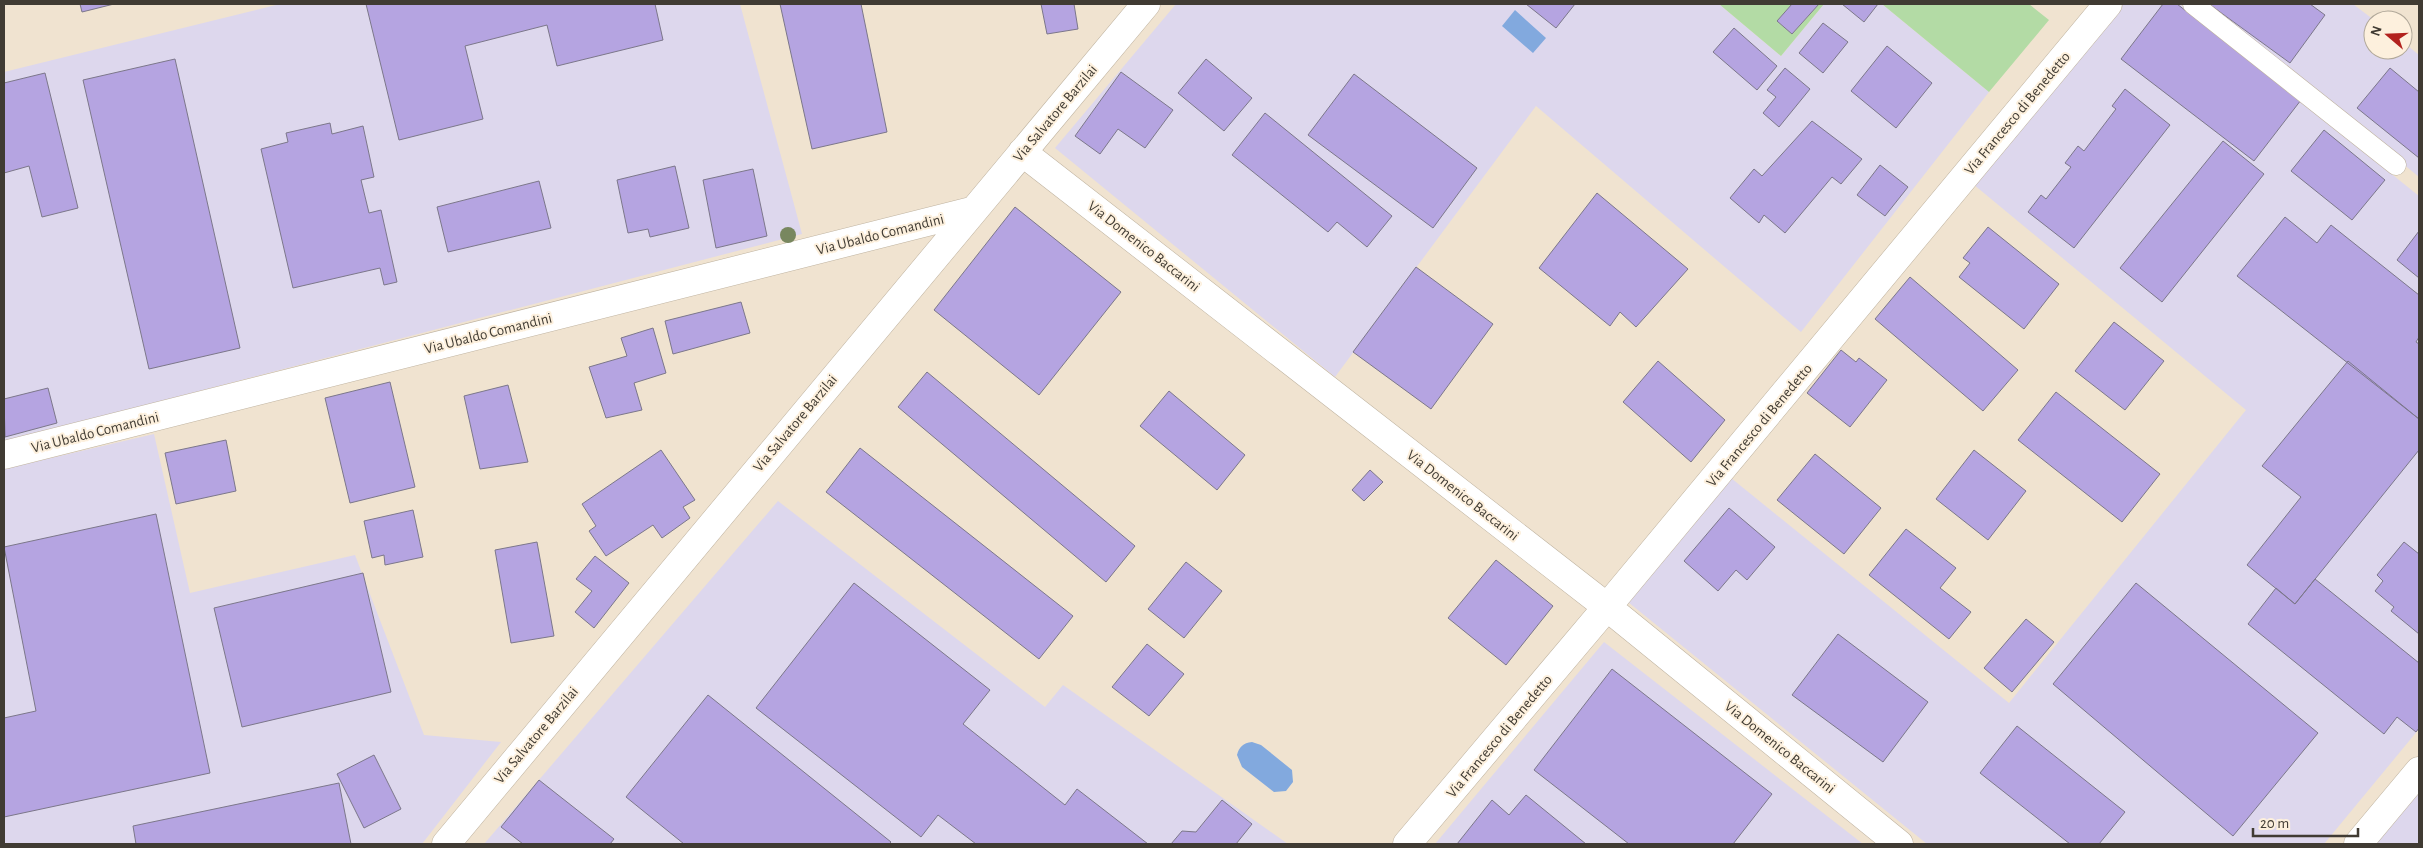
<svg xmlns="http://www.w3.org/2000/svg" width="2423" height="848" font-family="'Alegreya Sans',sans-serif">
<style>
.industrial{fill:#ddd7ed}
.green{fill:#b3dba5}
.water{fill:#82a9de}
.building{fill:#b5a4e1;stroke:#7c778a}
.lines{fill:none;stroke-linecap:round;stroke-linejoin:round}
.lane-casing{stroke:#bfb3a0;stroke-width:21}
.street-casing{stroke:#bfb3a0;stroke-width:29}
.lane{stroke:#fff;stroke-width:20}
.street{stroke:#fff;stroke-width:28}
.tree{fill:#78875f}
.labels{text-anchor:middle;stroke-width:4;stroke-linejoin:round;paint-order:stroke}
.street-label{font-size:15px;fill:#403b33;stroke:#fdf0dd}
</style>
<rect width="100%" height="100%" fill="#f0e3d0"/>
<path class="industrial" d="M 280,4 L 740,4 L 802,234 L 4,442 L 4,72 Z
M 1176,4 L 1719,4 L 1781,56 L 1824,4 L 1882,4 L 1989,92 L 1801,332 L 1536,106 L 1335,377 L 1055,148 Z
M 2119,4 L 2180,4 L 2419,196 L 2419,729 L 2324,844 L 1927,844 L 1628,602 L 1731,478 L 2009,703 L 2246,410 L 1973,184 Z
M 2208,4 L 2353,4 L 2374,20 L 2373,50 L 2403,50 L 2403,42 L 2419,55 L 2419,177 Z
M 154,434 L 190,593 L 355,555 L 424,735 L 501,742 L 422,844 L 4,844 L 4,469 Z
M 778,501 L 1045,707 L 1063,685 L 1288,844 L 484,844 Z
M 1604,642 L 1863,844 L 1435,844 Z
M 2419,790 L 2419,844 L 2374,844 Z"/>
<path class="green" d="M 1719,4 L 1792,4 L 1777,21 L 1792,34 L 1819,4 L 1824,4 L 1781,56 Z
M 1882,4 L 2029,4 L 2049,20 L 1989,92 Z"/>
<path class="water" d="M 1515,10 L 1546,38 L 1533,53 L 1502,26 Z
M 1252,742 L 1261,745 L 1292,770 L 1293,782 L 1286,791 L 1274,792 L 1242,767 L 1237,755 C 1239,747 1243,743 1252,742 Z"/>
<path class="building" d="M 80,4 L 114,4 L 82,12 Z
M 366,4 L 655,4 L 663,40 L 557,66 L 547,25 L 465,46 L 483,119 L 399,140 Z
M 780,4 L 861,4 L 887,132 L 812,149 Z
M 1041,4 L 1074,4 L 1078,29 L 1047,34 Z
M 1526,4 L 1575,4 L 1556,28 Z
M 1792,4 L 1819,4 L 1792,34 L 1777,21 Z
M 1842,4 L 1878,4 L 1864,22 Z
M 2163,4 L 2177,4 L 2301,100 L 2254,161 L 2121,59 Z
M 2209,4 L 2310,4 L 2325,15 L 2290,63 Z
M 1823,23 L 1848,42 L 1823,73 L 1799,53 Z
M 1734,28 L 1777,66 L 1757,90 L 1713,52 Z
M 1887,46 L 1932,83 L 1896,128 L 1851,91 Z
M 175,59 L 240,348 L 149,369 L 83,80 Z
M 1206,59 L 1252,98 L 1224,131 L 1178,93 Z
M 1785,68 L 1810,89 L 1779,127 L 1763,113 L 1776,97 L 1767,90 Z
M 2390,68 L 2419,92 L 2419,158 L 2357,108 Z
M 1121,72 L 1173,110 L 1145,148 L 1118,129 L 1100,154 L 1075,136 Z
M 45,73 L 78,208 L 42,217 L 29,166 L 4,173 L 4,83 Z
M 1354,74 L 1477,168 L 1433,228 L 1308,135 Z
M 2125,89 L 2170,125 L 2074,248 L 2028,212 L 2041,195 L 2046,199 L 2071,167 L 2065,163 L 2078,146 L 2084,151 L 2116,109 L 2112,106 Z
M 1265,113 L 1392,216 L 1367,247 L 1337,222 L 1328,232 L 1232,155 Z
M 1812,121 L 1862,159 L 1841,184 L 1832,177 L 1785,233 L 1764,215 L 1759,223 L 1730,198 L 1754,169 L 1762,176 Z
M 330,123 L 332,134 L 363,126 L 374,177 L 361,180 L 369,213 L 381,210 L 397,282 L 384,285 L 380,268 L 293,288 L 261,149 L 288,142 L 286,133 Z
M 2324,130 L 2385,180 L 2352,220 L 2291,171 Z
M 2223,141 L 2264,174 L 2162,302 L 2120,268 Z
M 1880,165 L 1908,187 L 1885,216 L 1857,195 Z
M 675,166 L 689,228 L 650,237 L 648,229 L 628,233 L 617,180 Z
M 753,169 L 767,236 L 716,248 L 703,180 Z
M 539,181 L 551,228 L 448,252 L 437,207 Z
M 1597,193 L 1688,269 L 1636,327 L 1620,312 L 1610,326 L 1539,268 Z
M 1015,207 L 1121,292 L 1039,395 L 934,310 Z
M 2285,217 L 2317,243 L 2331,225 L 2419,295 L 2419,337 L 2416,342 L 2419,344 L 2419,419 L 2237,276 Z
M 1988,227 L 2059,284 L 2024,329 L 1959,277 L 1970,263 L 1963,258 Z
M 2419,231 L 2419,278 L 2397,260 Z
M 1416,267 L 1493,324 L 1431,409 L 1353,352 Z
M 1910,277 L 2018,370 L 1983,411 L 1875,319 Z
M 741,302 L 750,333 L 673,354 L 665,321 Z
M 2114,322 L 2164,361 L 2125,410 L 2075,371 Z
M 653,328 L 666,373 L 634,383 L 642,410 L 606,418 L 589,367 L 627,356 L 621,338 Z
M 1841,350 L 1856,362 L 1859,358 L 1887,380 L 1850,427 L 1807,393 Z
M 1658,361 L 1725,420 L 1691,462 L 1623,402 Z
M 2348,361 L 2419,419 L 2419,450 L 2295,604 L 2247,565 L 2301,497 L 2262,466 Z
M 927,372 L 1135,546 L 1106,582 L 898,407 Z
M 390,382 L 415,487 L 350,503 L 325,398 Z
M 508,385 L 528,462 L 480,469 L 464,396 Z
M 48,388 L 57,423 L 5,437 L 4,399 Z
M 1169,391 L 1245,455 L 1217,490 L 1140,426 Z
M 2056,392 L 2160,474 L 2122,522 L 2018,440 Z
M 226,440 L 236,491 L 176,504 L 165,453 Z
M 860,448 L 1073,616 L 1039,659 L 826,492 Z
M 661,450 L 695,500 L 683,507 L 690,518 L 662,538 L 653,525 L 606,556 L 589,531 L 596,526 L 582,504 Z
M 1974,450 L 2026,491 L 1988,540 L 1936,499 Z
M 1815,454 L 1881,508 L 1844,554 L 1777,500 Z
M 1370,470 L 1383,482 L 1364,501 L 1352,490 Z
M 1729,508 L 1775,547 L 1747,580 L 1736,570 L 1718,591 L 1684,561 Z
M 413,510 L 423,557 L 385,565 L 384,555 L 372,558 L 364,521 Z
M 156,514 L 210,773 L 4,817 L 4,718 L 36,711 L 4,547 Z
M 1906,529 L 1956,568 L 1940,588 L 1971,612 L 1949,639 L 1869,575 Z
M 537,542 L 554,636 L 511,643 L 495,550 Z
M 2404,542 L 2419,554 L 2419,634 L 2391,611 L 2394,607 L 2375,591 L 2383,581 L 2377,575 Z
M 595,556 L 629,583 L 594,628 L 575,612 L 592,591 L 576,579 Z
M 1496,560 L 1553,606 L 1506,665 L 1448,618 Z
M 1186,562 L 1222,591 L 1184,638 L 1148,609 Z
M 363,573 L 391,692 L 242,727 L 214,608 Z
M 2315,579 L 2419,663 L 2419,728 L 2416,732 L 2397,717 L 2384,734 L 2248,624 L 2276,588 L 2295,604 Z
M 854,583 L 990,690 L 963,724 L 1065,805 L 1077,789 L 1148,844 L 976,844 L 938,815 L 921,837 L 756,708 Z
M 2136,583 L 2318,733 L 2233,836 L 2053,684 Z
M 2026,619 L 2054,642 L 2012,692 L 1984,668 Z
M 1838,634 L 1928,702 L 1883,762 L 1792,695 Z
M 1147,644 L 1184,674 L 1149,716 L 1112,687 Z
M 1612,669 L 1772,794 L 1733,844 L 1629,844 L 1534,770 Z
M 708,695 L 891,842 L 889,844 L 684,844 L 626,797 Z
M 2017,726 L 2125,812 L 2099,844 L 2070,844 L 1980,773 Z
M 374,755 L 401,809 L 364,828 L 337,774 Z
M 539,780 L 614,839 L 610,844 L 523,844 L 501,827 Z
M 339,783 L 351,844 L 136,844 L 133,826 Z
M 1526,795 L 1586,844 L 1457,844 L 1492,800 L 1509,815 Z
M 1222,800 L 1252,824 L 1236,844 L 1171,844 L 1182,831 L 1196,832 Z"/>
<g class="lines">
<defs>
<path id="lane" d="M 2193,4 L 2396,165"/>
<path id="street" d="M 1022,152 L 1607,607 L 1899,844
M 4,455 L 971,211
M 446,844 L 1146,4
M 1407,844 L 1607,607 L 2108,4
M 2358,844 L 2419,771"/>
</defs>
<use href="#lane" class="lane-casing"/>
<use href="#street" class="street-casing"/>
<use href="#lane" class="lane"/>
<use href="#street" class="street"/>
</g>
<circle class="tree" cx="788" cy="235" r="8"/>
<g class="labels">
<g class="street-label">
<text transform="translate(1055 113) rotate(-50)" y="5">Via Salvatore Barzilai</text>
<text transform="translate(2017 113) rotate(-50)" y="5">Via Francesco di Benedetto</text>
<text transform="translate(880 234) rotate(-14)" y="5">Via Ubaldo Comandini</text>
<text transform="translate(1144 246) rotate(38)" y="5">Via Domenico Baccarini</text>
<text transform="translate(488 333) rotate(-14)" y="5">Via Ubaldo Comandini</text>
<text transform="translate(795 423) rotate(-50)" y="5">Via Salvatore Barzilai</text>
<text transform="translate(1759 425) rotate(-50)" y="5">Via Francesco di Benedetto</text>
<text transform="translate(95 432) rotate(-14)" y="5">Via Ubaldo Comandini</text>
<text transform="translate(1463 495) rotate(38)" y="5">Via Domenico Baccarini</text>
<text transform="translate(536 735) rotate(-50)" y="5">Via Salvatore Barzilai</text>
<text transform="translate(1499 736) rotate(-50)" y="5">Via Francesco di Benedetto</text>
<text transform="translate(1780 747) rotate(39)" y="5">Via Domenico Baccarini</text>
</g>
</g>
<rect width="2423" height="848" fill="none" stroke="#403b33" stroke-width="10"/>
<g transform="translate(2388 35) rotate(289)"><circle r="24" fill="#fdf0dd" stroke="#b1a899"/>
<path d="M0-4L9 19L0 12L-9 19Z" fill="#b2221e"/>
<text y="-8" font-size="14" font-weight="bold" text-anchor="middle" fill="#403b33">N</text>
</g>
<path d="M2253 828v8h105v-8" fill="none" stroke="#403b33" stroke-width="2.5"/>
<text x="2260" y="828" font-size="15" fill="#403b33" stroke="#fdf0dd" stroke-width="4" paint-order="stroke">20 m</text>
</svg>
